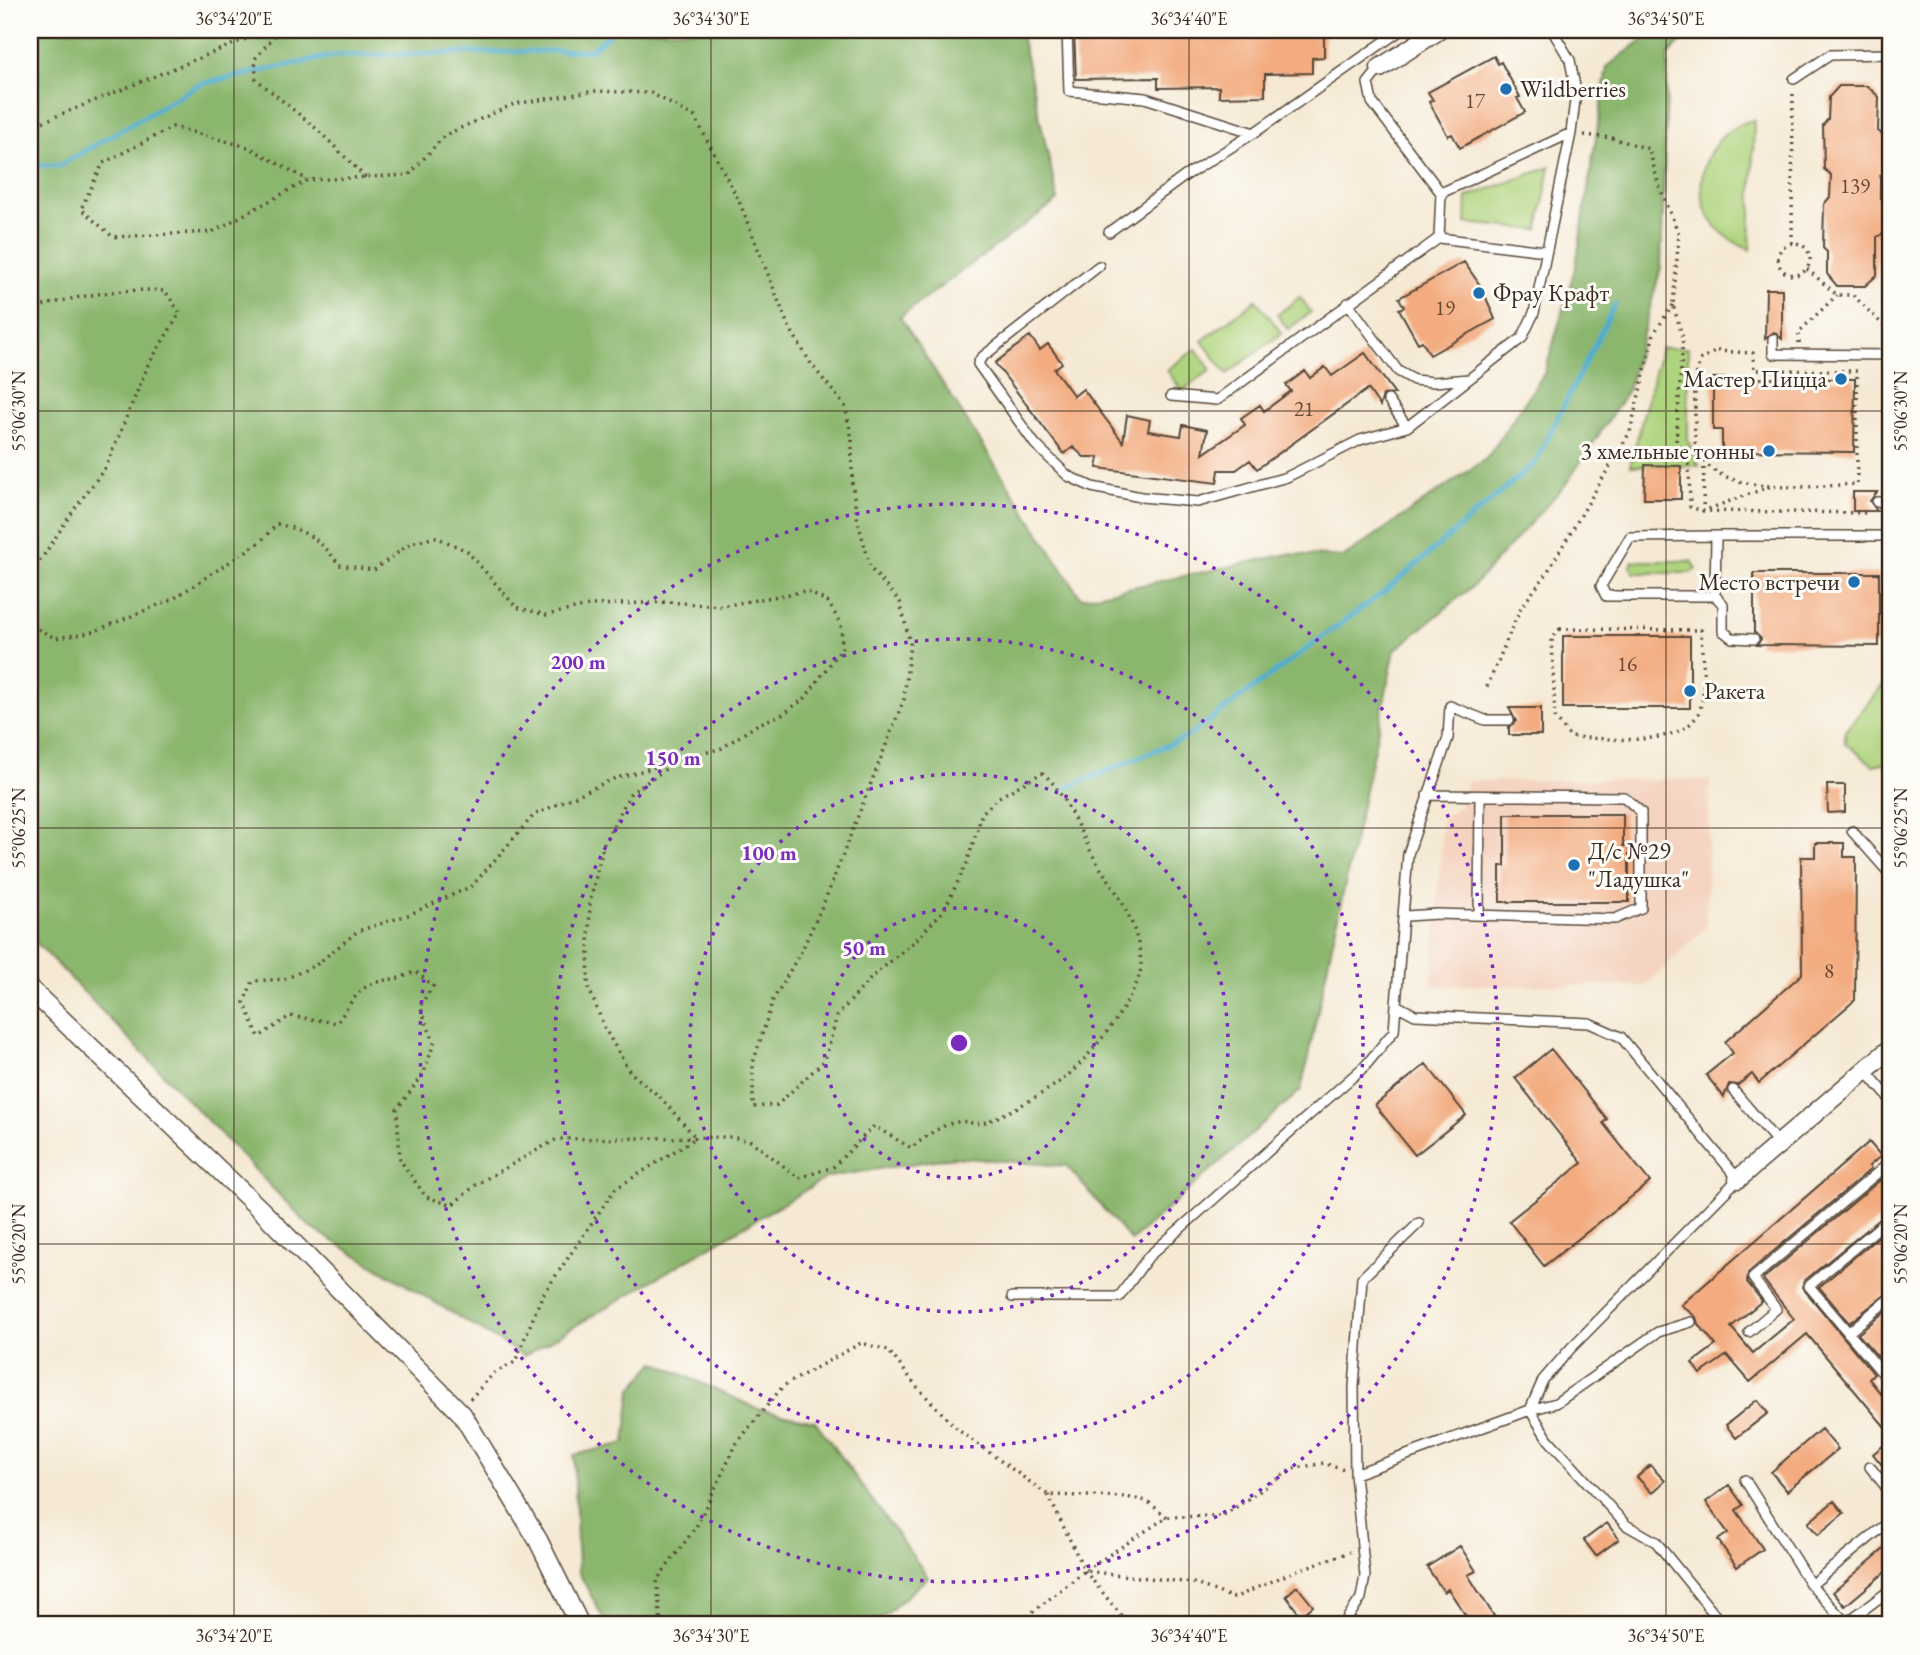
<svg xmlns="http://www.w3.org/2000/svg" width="1920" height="1655" font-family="'EB Garamond',serif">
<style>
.built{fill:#f4d3c0}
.green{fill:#afd47e;stroke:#757f4e;stroke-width:2}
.forest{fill:#8bb66d;stroke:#637046;stroke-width:2}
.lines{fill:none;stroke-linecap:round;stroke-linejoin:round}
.stream{stroke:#50adce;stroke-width:5}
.building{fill:#f3ab7f}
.lane-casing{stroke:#574739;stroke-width:12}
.street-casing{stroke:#574739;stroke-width:21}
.path{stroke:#574739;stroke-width:3.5;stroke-dasharray:2 5;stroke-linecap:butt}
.lane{stroke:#fff;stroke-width:9}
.street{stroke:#fff;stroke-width:18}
.ticks{fill:none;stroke:#3b2a1e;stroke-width:2;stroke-opacity:0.45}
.ring{fill:none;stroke:#7b2cbf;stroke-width:3.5;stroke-dasharray:3.5 7}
.poi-dot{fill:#1f6fb2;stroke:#fdfcf7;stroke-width:2.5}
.labels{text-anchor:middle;stroke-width:6;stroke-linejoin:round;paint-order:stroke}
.number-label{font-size:21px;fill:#694a36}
.poi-label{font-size:24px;fill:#3b2a1e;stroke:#fdfcf7;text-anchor:start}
.centre{fill:#7b2cbf;stroke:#fdfcf7;stroke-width:3.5}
.ring-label{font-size:21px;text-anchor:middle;font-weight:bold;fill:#7b2cbf;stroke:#fdfcf7;stroke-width:6;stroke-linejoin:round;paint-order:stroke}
.neatline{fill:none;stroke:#3b2a1e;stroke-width:2.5}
.ticks-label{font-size:18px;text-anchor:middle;fill:#3b2a1e}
</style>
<rect width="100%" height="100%" fill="#fdfcf7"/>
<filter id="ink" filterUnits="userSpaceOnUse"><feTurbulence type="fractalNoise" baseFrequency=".0143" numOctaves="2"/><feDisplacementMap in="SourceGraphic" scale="14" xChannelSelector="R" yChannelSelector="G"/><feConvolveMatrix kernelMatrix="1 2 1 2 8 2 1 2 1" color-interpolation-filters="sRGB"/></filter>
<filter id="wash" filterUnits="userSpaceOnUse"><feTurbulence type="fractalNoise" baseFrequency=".00686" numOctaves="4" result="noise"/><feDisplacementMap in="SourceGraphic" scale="28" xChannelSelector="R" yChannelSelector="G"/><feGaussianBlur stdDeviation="1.57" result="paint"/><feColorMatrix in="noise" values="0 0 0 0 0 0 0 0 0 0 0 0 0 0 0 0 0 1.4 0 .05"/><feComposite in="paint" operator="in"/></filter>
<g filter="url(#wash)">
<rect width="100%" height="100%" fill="#f5e9d4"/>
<path class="built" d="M 1710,779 L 1706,927 L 1645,986 L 1432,985 L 1443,817 L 1462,806 L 1467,781 Z"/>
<path class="green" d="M 1754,120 L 1750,250 C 1732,242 1714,230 1706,210 C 1691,173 1715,127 1754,120 Z
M 1550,167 L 1538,230 L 1466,223 L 1467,197 Z
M 1300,297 L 1311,312 L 1288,329 L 1277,315 Z
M 1256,300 L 1282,333 L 1227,374 L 1202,341 Z
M 1661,348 L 1688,348 L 1688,441 L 1699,466 L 1630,466 Z
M 1196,349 L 1211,370 L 1182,391 L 1167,370 Z
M 1633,561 L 1691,561 L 1696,569 L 1690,573 L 1634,573 L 1630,566 Z
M 1890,676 L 1890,754 L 1884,763 L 1873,765 L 1845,743 L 1845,731 Z"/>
<path class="forest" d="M 30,30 L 1020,30 L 1058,200 L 900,317 L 1081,598 L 1288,554 L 1344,557 L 1487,458 L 1545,372 L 1576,265 L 1607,67 L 1655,30 L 1693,30 L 1668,55 L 1661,267 L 1627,392 L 1566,484 L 1474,585 L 1395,650 L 1301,1090 L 1131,1241 L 1067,1166 L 954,1157 L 828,1177 L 524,1356 L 310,1227 L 30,936 Z
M 655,1362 L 758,1409 L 815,1421 L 928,1577 L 874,1625 L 607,1625 L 578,1571 L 574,1455 L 625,1443 L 631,1390 Z"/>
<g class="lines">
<path class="stream" d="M 30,165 L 59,166 L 200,84 L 332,56 L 591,50 L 614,30
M 1066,788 L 1187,737 L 1384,592 L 1535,463 L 1615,304"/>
</g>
<g id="blocks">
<path class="building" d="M 1074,30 L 1197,30 L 1197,38 L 1266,37 L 1266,30 L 1324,30 L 1324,57 L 1312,58 L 1312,73 L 1265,74 L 1265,96 L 1219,97 L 1219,87 L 1158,88 L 1158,78 L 1076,79 Z
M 1494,56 L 1498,64 L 1501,62 L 1520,97 L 1517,98 L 1525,112 L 1460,148 L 1452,134 L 1448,136 L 1429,102 L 1433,100 L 1428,92 Z
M 1839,86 L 1867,86 L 1879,97 L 1878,131 L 1885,136 L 1885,172 L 1880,176 L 1880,197 L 1884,201 L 1884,233 L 1877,237 L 1877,275 L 1865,286 L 1837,286 L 1827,274 L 1827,252 L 1823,248 L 1824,204 L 1830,197 L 1831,175 L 1824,169 L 1823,125 L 1828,119 L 1829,97 Z
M 1464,262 L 1482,288 L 1495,319 L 1430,355 L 1422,341 L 1418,343 L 1399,309 L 1404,307 L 1399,298 Z
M 1766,289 L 1782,289 L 1782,339 L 1774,332 L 1765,339 Z
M 1030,336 L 1040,350 L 1048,344 L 1062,363 L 1054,369 L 1074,396 L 1083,389 L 1123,442 L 1127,415 L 1150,420 L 1148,431 L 1181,436 L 1183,425 L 1207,430 L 1203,454 L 1245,425 L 1241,418 L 1260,405 L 1264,411 L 1291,391 L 1286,385 L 1305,371 L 1310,378 L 1325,367 L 1332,376 L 1365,353 L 1395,394 L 1383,395 L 1380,406 L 1368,389 L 1257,469 L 1250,460 L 1236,470 L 1219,470 L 1217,483 L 1097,468 L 1099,457 L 1084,457 L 1073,447 L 1064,454 L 995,363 Z
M 1713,378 L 1855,379 L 1854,452 L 1722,451 L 1722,430 L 1713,430 Z
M 1645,465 L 1681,466 L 1681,499 L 1644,499 Z
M 1853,492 L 1877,492 L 1870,501 L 1877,511 L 1853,511 Z
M 1754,573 L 1879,573 L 1879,646 L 1757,645 L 1761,639 L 1754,632 Z
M 1563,636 L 1690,636 L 1690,708 L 1563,708 Z
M 1509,708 L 1541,708 L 1541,735 L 1509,735 L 1509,727 L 1516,721 Z
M 1827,785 L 1845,785 L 1845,812 L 1828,813 Z
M 1505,814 L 1623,814 L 1623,846 L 1629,846 L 1629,902 L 1500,902 L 1500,866 L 1505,866 Z
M 1815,843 L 1844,843 L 1844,857 L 1856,857 L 1855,1000 L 1759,1083 L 1752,1074 L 1738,1085 L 1729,1084 L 1724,1097 L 1706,1075 L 1733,1053 L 1725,1042 L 1802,974 L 1801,857 L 1815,857 Z
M 1551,1049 L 1607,1119 L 1603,1123 L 1650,1182 L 1544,1266 L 1509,1221 L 1582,1163 L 1515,1078 Z
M 1426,1064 L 1466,1115 L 1415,1155 L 1375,1105 Z
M 1869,1142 L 1881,1156 L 1869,1166 L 1871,1169 L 1748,1273 L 1747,1282 L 1762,1301 L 1731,1327 L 1753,1353 L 1794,1319 L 1763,1279 L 1880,1180 L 1890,1191 L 1890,1211 L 1804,1281 L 1802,1287 L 1874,1374 L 1869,1379 L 1890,1405 L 1890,1433 L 1807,1334 L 1750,1382 L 1727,1355 L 1700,1374 L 1692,1363 L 1716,1345 L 1698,1324 L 1696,1317 L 1681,1305 Z
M 1890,1227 L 1890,1291 L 1849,1323 L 1819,1287 Z
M 1890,1307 L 1890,1361 L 1885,1365 L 1858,1334 Z
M 1757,1400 L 1768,1413 L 1736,1438 L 1726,1425 Z
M 1821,1429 L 1838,1449 L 1787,1491 L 1771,1472 Z
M 1890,1440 L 1890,1475 L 1873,1454 Z
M 1650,1465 L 1665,1481 L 1652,1493 L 1637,1477 Z
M 1729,1485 L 1743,1505 L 1736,1510 L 1763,1549 L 1737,1567 L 1718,1540 L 1728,1533 L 1706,1502 Z
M 1834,1501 L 1844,1513 L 1818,1535 L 1808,1523 Z
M 1607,1523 L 1619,1539 L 1596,1556 L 1584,1540 Z
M 1890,1544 L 1890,1568 L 1845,1606 L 1833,1592 Z
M 1460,1546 L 1476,1571 L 1468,1575 L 1494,1616 L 1479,1625 L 1472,1625 L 1448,1589 L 1444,1592 L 1427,1567 Z
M 1297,1586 L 1313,1606 L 1301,1616 L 1286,1596 Z"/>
</g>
</g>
<g filter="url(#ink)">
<use href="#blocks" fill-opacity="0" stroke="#574739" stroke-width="2"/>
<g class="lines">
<defs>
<path id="lane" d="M 1067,30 L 1069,91 L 1145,98 L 1254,133 L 1401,30
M 1380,68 L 1368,83 L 1372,102 L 1441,193 L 1571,133
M 1794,79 L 1830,55 L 1890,54
M 1109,232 L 1185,176 L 1254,133
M 1439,238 L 1441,193
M 1099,266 L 981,358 L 978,364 L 1035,444 L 1068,476 L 1092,487 L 1141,497 L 1198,502 L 1287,477 L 1360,440 L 1407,427 L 1469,379
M 1348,303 L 1398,371 L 1414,380 L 1434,382 L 1469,379 L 1522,338 L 1534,313 L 1571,133 L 1576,92 L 1570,60 L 1552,30
M 1773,339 L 1773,354 L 1890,355
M 1171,396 L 1217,400 L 1439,238 L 1545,251
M 1388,400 L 1407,427
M 1877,502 L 1890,502
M 1716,536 L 1630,537 L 1601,586 L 1606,596 L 1715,596 L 1716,536 L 1890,536
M 1715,596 L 1723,604 L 1723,631 L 1732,638 L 1754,639
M 1852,831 L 1890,874
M 1479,915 L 1480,797
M 1406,916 L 1437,914 L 1615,919 L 1641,908 L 1641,812 L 1624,797 L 1427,795
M 1866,1071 L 1890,1099
M 1733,1090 L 1779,1144
M 1890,1166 L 1890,1144
M 1890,1218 L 1809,1286 L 1890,1382
M 1012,1297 L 1119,1297 L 1149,1256 L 1366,1065 L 1394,1031 L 1396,1005
M 1691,1322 L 1658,1332 L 1556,1403 L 1530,1410 L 1548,1439 L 1626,1525 L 1656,1542 L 1723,1625
M 1749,1332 L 1776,1309 L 1753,1278 L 1889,1163
M 1848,1333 L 1890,1298
M 1870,1467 L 1890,1492
M 1355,1474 L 1530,1410 L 1543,1380 L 1571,1348 L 1738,1179 L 1621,1037 L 1589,1023 L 1415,1015 L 1396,1005 L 1408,854 L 1448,738 L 1450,706 L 1485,720 L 1509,720
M 1745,1480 L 1811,1585 L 1848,1625
M 1811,1585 L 1890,1521
M 1847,1622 L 1890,1590
M 1343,1625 L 1361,1598 L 1365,1576 L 1355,1474 L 1354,1387 L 1362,1278 L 1419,1223"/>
<path id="street" d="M 1380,68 L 1439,30
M 30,989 L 263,1212 L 462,1414 L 538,1540 L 580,1625
M 1738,1179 L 1890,1049"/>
</defs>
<use href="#lane" class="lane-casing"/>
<use href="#street" class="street-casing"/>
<path class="path" d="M 279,30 L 255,59 L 256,79 L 318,130 L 367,179
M 506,30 L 507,31
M 30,127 L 268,30
M 1584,135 L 1612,138 L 1649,149 L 1658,183 L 1679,234 L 1673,305 L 1683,338 L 1676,441 L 1689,466 L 1690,507 L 1703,511 L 1869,513
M 1792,243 L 1793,91
M1778 259a16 16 0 1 1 32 0a16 16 0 1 1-32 0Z
M 1807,269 L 1837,295 L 1853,295 L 1890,332
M 30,310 C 70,297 123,287 165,291 L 180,313 L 148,365 L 106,467 L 75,508 L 34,570 L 30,587
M 1799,343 L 1799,332 L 1837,295
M 1717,351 L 1753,353 L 1754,370 L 1857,371 L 1857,484 C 1814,486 1716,499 1697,449 C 1693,440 1695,427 1695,417 C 1695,397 1693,377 1701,359 Z
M 1704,461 L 1703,511 L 1771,486
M 30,619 L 32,626 L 55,638 L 90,633 L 173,599 L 260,542 L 277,524 C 305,530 322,540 339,565 L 374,570 L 411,543 L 436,537 L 467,551 L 516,607 L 546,615 L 594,605 L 667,602 L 722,606 L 806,591 L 828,602 L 841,624 L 842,648 L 805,698 L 783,714 L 758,724 L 722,748 L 613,779 L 534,815 L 472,886 L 408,915 L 358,931 L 316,965 L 285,979 L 253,981 L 244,1002 L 259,1037 L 290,1016 L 337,1023 C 347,1009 358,986 377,982 C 395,977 395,982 415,971 L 433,986 L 420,1006 L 434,1043 L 423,1075 L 397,1109 L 400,1160 L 426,1197 L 452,1205 L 477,1184 L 557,1139 L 732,1137 L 751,1141 L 799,1178 L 833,1167 L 874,1126 L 911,1148 C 925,1138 939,1125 957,1122 C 965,1120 974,1125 983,1123 C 1006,1115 1047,1092 1066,1077 C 1089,1058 1142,993 1141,964 C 1139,930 1122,898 1103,872 C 1085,847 1064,787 1042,773 L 999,797 L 982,813 L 967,863 L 944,910 L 915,941 L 873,976 L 837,1016 L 825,1060 L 777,1105 L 753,1107 L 753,1063 L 773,1000 L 802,950 L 825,900 L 904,699 L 910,643 L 900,602 L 871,569 L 858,522 L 852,483 L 852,439 L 845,406 L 811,364 L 788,325 L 739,201 L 695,117 L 651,93 L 596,91 L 514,104 L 445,135 L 409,175 L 308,180 L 212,232 L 113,237 L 81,209 L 103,163 L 173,127 L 248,147 L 308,180
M 1560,629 L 1701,630 C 1701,653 1707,684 1701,706 C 1690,751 1605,738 1570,737 L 1555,717 L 1552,638 Z
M 1487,687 L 1520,609 L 1545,576 L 1630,432 L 1654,333 L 1673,305
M 671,765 L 630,794 L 604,843 L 590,901 L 588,986 L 605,1029 L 630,1072 L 660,1097 L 696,1138
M 470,1399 L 494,1373 L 515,1362 L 542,1296 L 615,1189 L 694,1139
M 1048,1495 L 1085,1571 L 1129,1625
M 1086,1570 L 1167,1517 L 1223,1516 L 1292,1469 L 1324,1463 L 1344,1470
M 661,1625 L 657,1580 L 696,1527 L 737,1443 L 783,1386 L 861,1343 L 888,1350 L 918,1388 L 958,1430 L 1048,1495 L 1126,1497 L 1147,1501 L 1167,1517
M 1016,1625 L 1085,1571 L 1193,1583 L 1234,1598 L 1295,1571 L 1350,1552"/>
<use href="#lane" class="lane"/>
<use href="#street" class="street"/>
</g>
</g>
<path class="ticks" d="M 234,30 L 234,1625M 711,30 L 711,1625M 1189,30 L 1189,1625M 1666,30 L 1666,1625M 30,411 L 1890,411M 30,828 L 1890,828M 30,1244 L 1890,1244"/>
<g class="ring">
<circle cx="959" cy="1043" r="135"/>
<circle cx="959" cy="1043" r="269"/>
<circle cx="959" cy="1043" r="404"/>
<circle cx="959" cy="1043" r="539"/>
</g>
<g class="poi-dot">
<circle cx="1506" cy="89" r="7"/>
<circle cx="1479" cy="293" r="7"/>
<circle cx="1841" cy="379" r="7"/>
<circle cx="1769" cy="451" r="7"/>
<circle cx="1854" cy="582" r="7"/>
<circle cx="1690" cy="691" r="7"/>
<circle cx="1574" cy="865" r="7"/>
</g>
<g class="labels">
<g class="number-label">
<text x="1475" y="108">17</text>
<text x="1855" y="193">139</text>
<text x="1445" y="315">19</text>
<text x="1304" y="416">21</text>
<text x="1627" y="671">16</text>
<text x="1829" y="978">8</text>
</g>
<g class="poi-label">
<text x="1520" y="97">Wildberries</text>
<text x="1493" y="301">Фрау Крафт</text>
<text x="1827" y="387" text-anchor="end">Мастер Пицца</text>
<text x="1755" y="459" text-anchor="end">3 хмельные тонны</text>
<text x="1840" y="590" text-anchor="end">Место встречи</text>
<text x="1704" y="699">Ракета</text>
<text x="1588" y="859">Д/с №29<tspan x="1588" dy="28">"Ладушка"</tspan></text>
</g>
</g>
<circle cx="959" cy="1043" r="10" class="centre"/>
<g class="ring-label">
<text x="578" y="669">200 m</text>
<text x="673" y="765">150 m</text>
<text x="769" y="860">100 m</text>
<text x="864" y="955">50 m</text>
</g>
<rect width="1920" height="1655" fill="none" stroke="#fdfcf7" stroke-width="77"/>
<rect x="38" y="38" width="1844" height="1578" class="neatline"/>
<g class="ticks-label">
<text x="234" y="25">36°34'20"E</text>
<text x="711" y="25">36°34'30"E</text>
<text x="1189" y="25">36°34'40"E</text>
<text x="1666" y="25">36°34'50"E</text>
<text transform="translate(19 411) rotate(-90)" y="6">55°06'30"N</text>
<text transform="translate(1901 411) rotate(-90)" y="6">55°06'30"N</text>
<text transform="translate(19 828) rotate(-90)" y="6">55°06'25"N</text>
<text transform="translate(1901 828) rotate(-90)" y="6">55°06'25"N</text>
<text transform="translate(19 1244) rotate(-90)" y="6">55°06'20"N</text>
<text transform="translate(1901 1244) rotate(-90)" y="6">55°06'20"N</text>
<text x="234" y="1642">36°34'20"E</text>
<text x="711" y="1642">36°34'30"E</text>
<text x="1189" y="1642">36°34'40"E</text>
<text x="1666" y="1642">36°34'50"E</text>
</g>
</svg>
